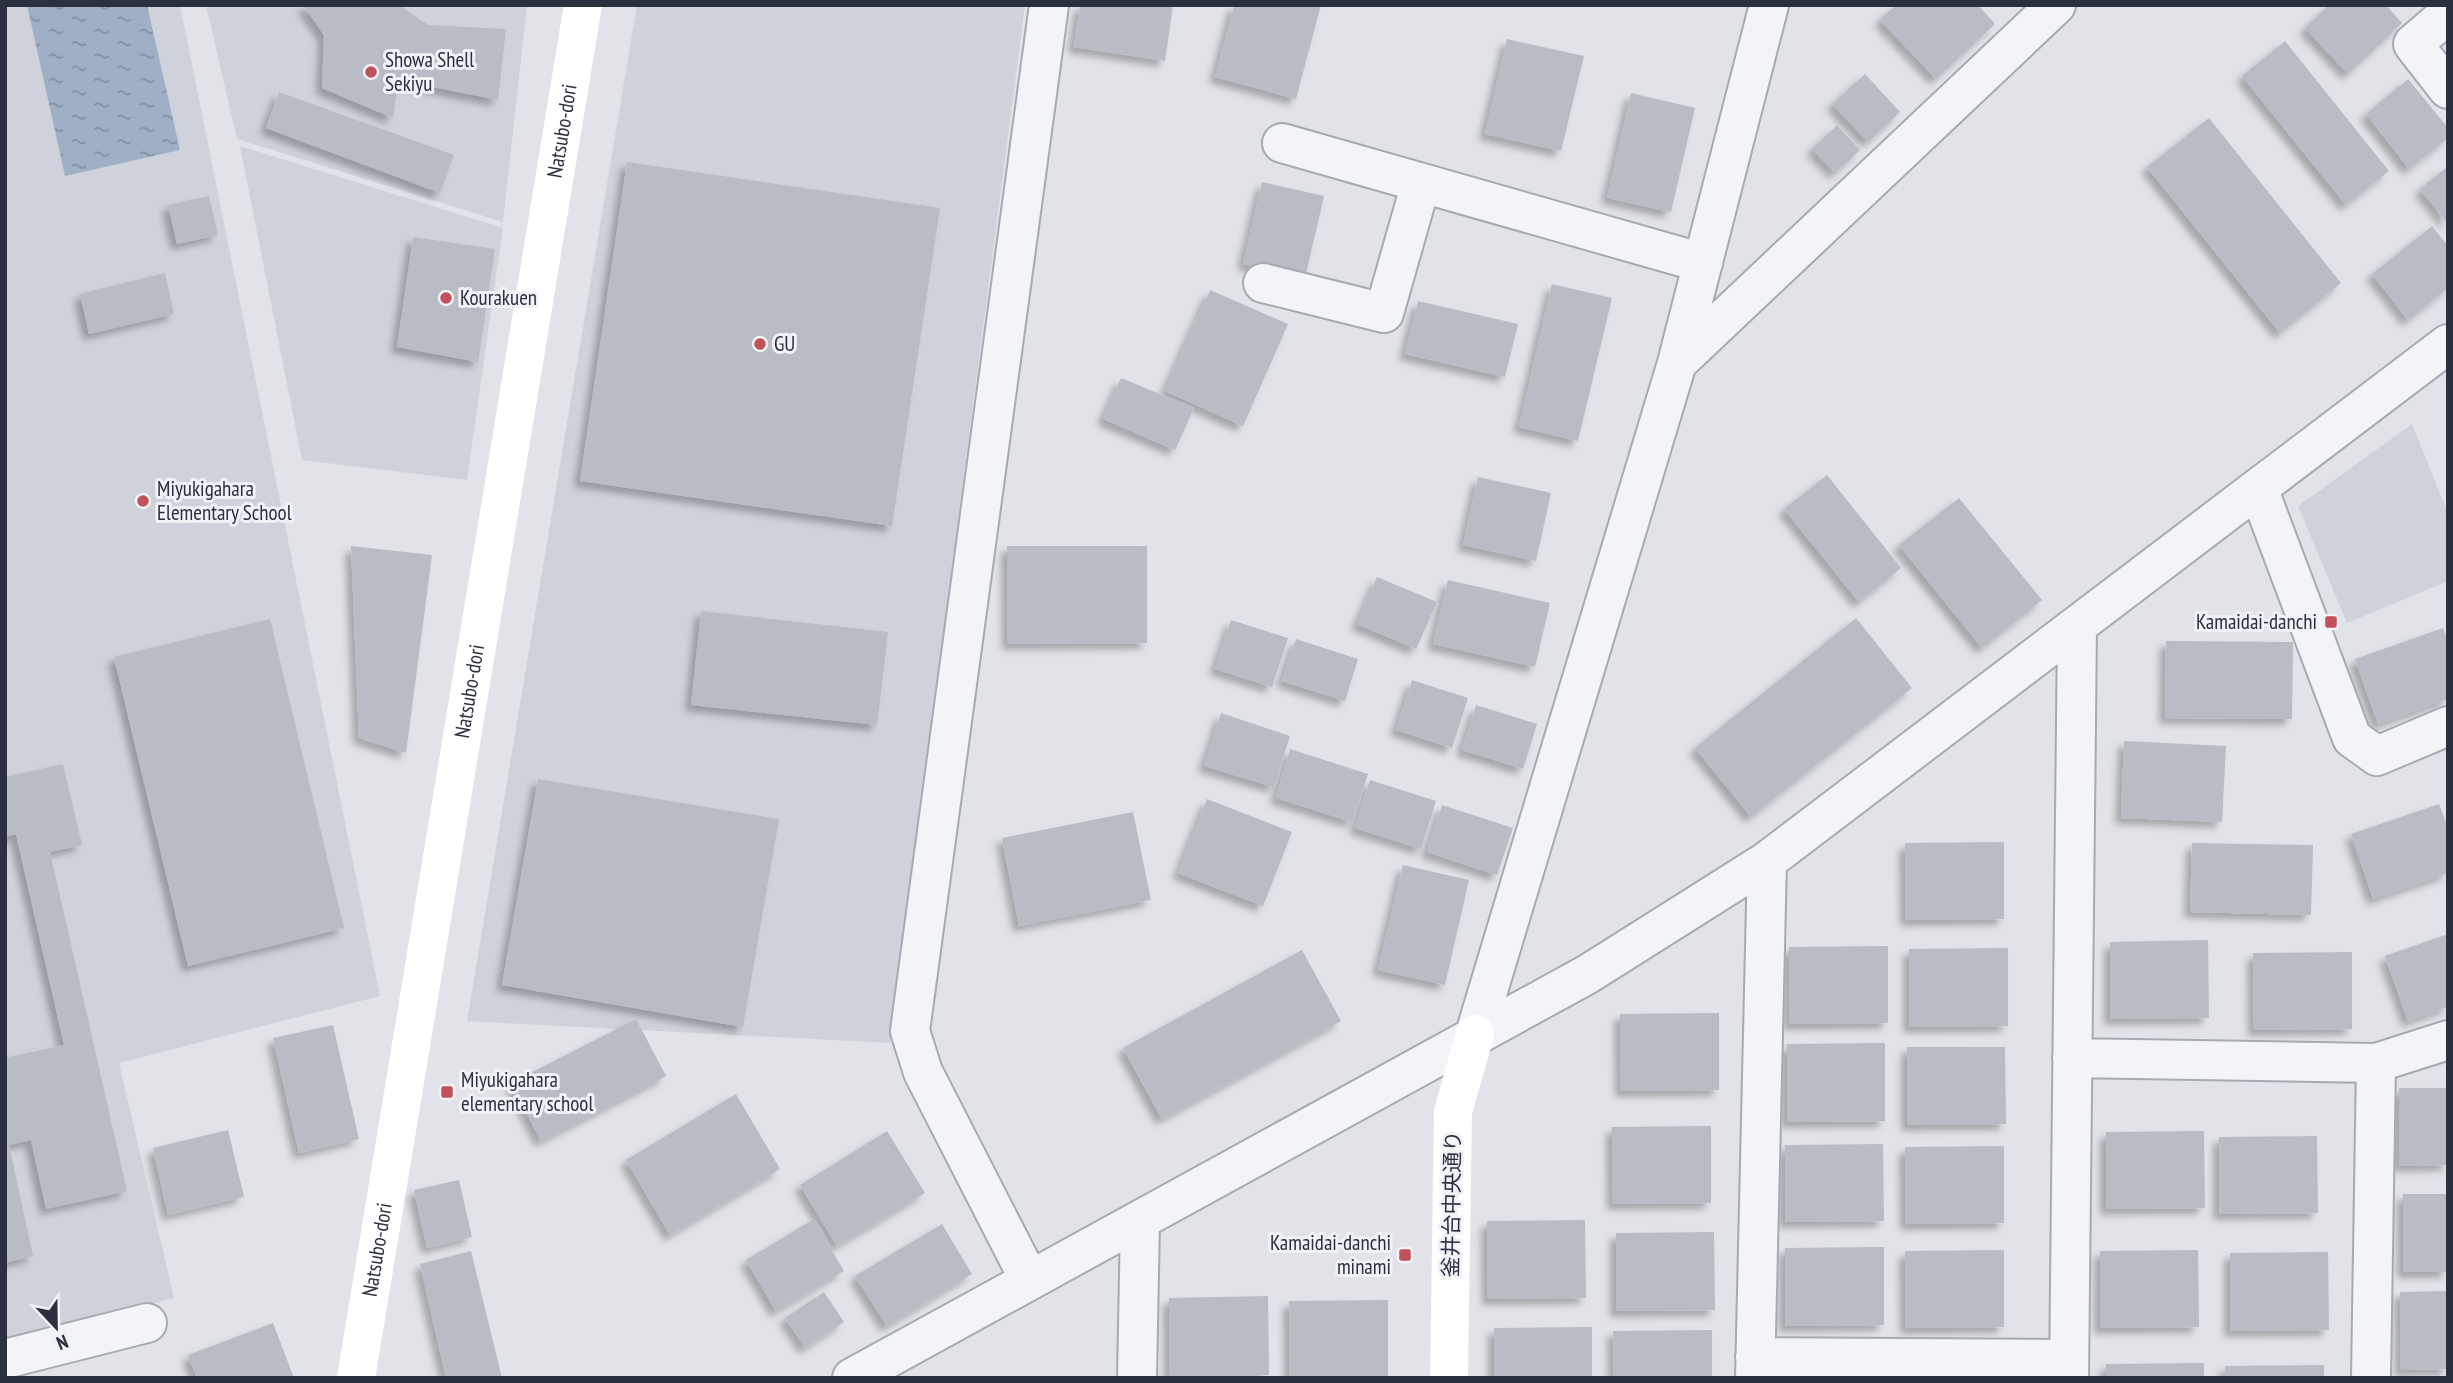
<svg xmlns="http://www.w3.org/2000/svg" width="2453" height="1383" font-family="'PT Sans Narrow','Noto Sans JP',sans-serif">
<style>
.built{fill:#cfd2da}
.water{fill:url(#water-ripples)}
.building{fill:#b8bcc4;filter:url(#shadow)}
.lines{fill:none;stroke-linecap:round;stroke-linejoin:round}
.street-casing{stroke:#a7aab2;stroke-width:42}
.street{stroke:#f3f4f7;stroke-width:38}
.secondary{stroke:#fff;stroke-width:38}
.poi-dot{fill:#c2515a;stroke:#f0f2f6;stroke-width:2.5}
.labels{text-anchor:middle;stroke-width:6;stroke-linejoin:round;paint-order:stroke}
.poi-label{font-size:21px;fill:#2b303e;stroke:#f0f2f6;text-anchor:start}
.street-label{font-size:21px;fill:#2b303e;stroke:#f0f2f6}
</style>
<defs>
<pattern id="water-ripples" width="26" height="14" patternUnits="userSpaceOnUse" patternTransform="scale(1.75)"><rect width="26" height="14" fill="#9fafc5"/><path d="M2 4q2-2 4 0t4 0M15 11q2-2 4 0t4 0" fill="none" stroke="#828fa1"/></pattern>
<filter id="shadow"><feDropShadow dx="-6" dy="6" stdDeviation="3.5" flood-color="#0004"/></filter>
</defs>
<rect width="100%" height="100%" fill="#e1e3e8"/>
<path class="built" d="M 5,5 L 180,5 L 380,996 L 119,1063 L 174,1298 L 5,1342 Z
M 206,5 L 527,5 L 503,222 L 237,139 Z
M 637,5 L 1025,5 L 890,1043 L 467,1021 Z
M 240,146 L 503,228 L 467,480 L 302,460 Z
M 2412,424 L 2448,513 L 2448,581 L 2347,623 L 2298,506 Z"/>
<path class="water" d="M 27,5 L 147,5 L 180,150 L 65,176 Z"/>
<path class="building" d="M 303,5 L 399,5 L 428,25 L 506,29 L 498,100 L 398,80 L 393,118 L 322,88 L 324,35 Z
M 1080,5 L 1173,5 L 1165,61 L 1074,47 Z
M 1234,5 L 1321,5 L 1296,99 L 1215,77 Z
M 1896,5 L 1978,5 L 1995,24 L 1936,79 L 1880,20 Z
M 2329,5 L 2386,5 L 2402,23 L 2348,74 L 2305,28 Z
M 1507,39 L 1584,56 L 1561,151 L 1485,134 Z
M 2285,41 L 2389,171 L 2346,205 L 2242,76 Z
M 1865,74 L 1900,112 L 1868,142 L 1832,104 Z
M 2408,79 L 2448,128 L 2448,138 L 2409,169 L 2366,114 Z
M 279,92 L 454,155 L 440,193 L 266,128 Z
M 1631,93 L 1695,108 L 1671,212 L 1607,198 Z
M 2209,118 L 2341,283 L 2280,333 L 2147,167 Z
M 1837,125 L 1860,150 L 1835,173 L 1812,149 Z
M 627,162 L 940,208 L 892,526 L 580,481 Z
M 2448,166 L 2448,224 L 2420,189 Z
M 1262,182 L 1324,196 L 1305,278 L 1243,264 Z
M 209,196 L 218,235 L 177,244 L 168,205 Z
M 2432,226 L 2448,246 L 2448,288 L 2408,320 L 2372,274 Z
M 413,237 L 495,249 L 478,362 L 397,347 Z
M 165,273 L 174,314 L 89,334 L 80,294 Z
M 1552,284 L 1612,298 L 1578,441 L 1519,427 Z
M 1210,290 L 1288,324 L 1243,426 L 1165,391 Z
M 1418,301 L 1518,324 L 1505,377 L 1405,354 Z
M 1121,378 L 1194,408 L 1175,450 L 1103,419 Z
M 1827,475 L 1901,568 L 1859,602 L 1784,509 Z
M 1478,477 L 1551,493 L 1536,561 L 1463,545 Z
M 1959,498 L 2042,600 L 1982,648 L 1899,545 Z
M 351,546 L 432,555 L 406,753 L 359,738 Z
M 1007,546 L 1147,546 L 1147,643 L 1008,644 Z
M 1377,577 L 1437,602 L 1416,649 L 1357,624 Z
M 1448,580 L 1550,603 L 1535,667 L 1433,644 Z
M 701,611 L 888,632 L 877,725 L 691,705 Z
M 1856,618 L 1912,688 L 1751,817 L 1695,748 Z
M 270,619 L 344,928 L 188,966 L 114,657 Z
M 1231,620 L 1288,638 L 1272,687 L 1215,669 Z
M 2443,628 L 2448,642 L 2448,699 L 2378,724 L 2355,659 Z
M 1296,639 L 1358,659 L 1345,701 L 1282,681 Z
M 2166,641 L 2293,642 L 2292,719 L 2165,718 Z
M 1412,680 L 1468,698 L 1452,748 L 1396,730 Z
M 1476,705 L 1537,724 L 1523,769 L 1462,750 Z
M 1221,713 L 1290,736 L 1274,787 L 1204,766 Z
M 2124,741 L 2226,746 L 2222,822 L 2121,818 Z
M 1290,749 L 1368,774 L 1352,822 L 1276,798 Z
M 63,764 L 82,845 L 50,852 L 127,1191 L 46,1209 L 31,1140 L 9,1145 L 33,1256 L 5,1263 L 5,1058 L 64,1045 L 16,834 L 5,837 L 5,777 Z
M 538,779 L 779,819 L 743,1027 L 502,985 Z
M 1370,780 L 1436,801 L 1421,849 L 1355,828 Z
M 1207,799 L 1292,832 L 1263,906 L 1178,873 Z
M 2439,804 L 2448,828 L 2448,873 L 2373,899 L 2351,834 Z
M 1442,805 L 1513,828 L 1497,875 L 1427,852 Z
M 1133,812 L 1151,900 L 1019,926 L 1002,838 Z
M 2004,842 L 2004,919 L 1906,920 L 1905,843 Z
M 2192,843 L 2313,845 L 2311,915 L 2190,912 Z
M 1403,865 L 1469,880 L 1445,985 L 1378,970 Z
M 2448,934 L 2448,1007 L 2408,1021 L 2385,956 Z
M 2208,940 L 2209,1018 L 2110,1019 L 2110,942 Z
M 1888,946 L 1888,1023 L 1790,1024 L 1789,947 Z
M 2008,948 L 2008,1026 L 1909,1027 L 1909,949 Z
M 1302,950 L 1341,1021 L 1162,1119 L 1123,1048 Z
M 2352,952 L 2352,1029 L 2254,1030 L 2253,953 Z
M 1719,1013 L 1719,1090 L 1621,1091 L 1620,1014 Z
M 636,1019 L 666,1076 L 541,1141 L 511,1083 Z
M 333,1025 L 359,1139 L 299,1153 L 273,1038 Z
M 1885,1043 L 1885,1121 L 1787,1122 L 1787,1044 Z
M 1907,1047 L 2005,1047 L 2006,1124 L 1907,1125 Z
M 2399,1088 L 2448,1088 L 2448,1165 L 2399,1166 Z
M 736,1094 L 780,1169 L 670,1235 L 626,1160 Z
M 1711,1126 L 1711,1203 L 1613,1204 L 1612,1127 Z
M 228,1130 L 244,1197 L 168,1215 L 153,1148 Z
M 887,1131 L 925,1193 L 837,1246 L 800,1185 Z
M 2204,1131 L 2205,1208 L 2106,1209 L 2106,1132 Z
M 2317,1136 L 2318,1213 L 2219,1214 L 2219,1137 Z
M 1883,1144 L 1884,1221 L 1785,1222 L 1785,1145 Z
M 2004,1146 L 2004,1223 L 1906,1224 L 1905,1147 Z
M 459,1180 L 472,1237 L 427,1248 L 414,1190 Z
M 2403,1194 L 2448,1194 L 2448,1272 L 2403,1272 Z
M 814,1219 L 844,1271 L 776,1311 L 746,1260 Z
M 1585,1220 L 1586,1298 L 1488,1299 L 1487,1221 Z
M 942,1224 L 972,1274 L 887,1326 L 855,1276 Z
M 1714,1232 L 1715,1310 L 1616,1311 L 1616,1233 Z
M 1884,1247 L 1884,1325 L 1785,1326 L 1785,1248 Z
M 2004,1250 L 2004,1327 L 1906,1328 L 1905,1251 Z
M 2198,1250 L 2199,1327 L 2100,1328 L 2100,1251 Z
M 471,1251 L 502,1378 L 446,1378 L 420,1264 Z
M 2328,1252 L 2329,1330 L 2230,1331 L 2230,1253 Z
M 2448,1291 L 2448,1369 L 2401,1370 L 2400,1292 Z
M 824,1292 L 844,1322 L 805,1348 L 785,1318 Z
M 1268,1296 L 1269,1375 L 1170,1376 L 1169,1298 Z
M 1388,1300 L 1388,1377 L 1290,1378 L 1289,1301 Z
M 273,1323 L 294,1378 L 197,1378 L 188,1355 Z
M 1592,1327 L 1592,1378 L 1494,1378 L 1494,1328 Z
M 1712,1330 L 1712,1378 L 1614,1378 L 1613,1331 Z
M 2204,1363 L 2204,1378 L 2106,1378 L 2106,1364 Z
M 2324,1365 L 2324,1378 L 2225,1378 L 2225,1366 Z"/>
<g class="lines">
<defs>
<path id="street" d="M 2448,14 L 2413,44 L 2448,89
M 1282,143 L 1703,263
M 1263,283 L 1384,313 L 1421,183
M 1677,363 L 2056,5
M 2258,488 L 2448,344
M 1475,1034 L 1677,363 L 1769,5
M 2072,1058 L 2376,1063 L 2448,1040
M 1029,1279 L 923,1072 L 910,1031 L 1049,5
M 1755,1357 L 2069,1359
M 5,1359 L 147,1323
M 852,1378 L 1588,974 L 1767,861 L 2258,488 L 2352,738 L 2377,756 L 2448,726
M 1137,1378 L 1140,1222
M 1755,1378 L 1767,861
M 2069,1378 L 2077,628
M 2371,1378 L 2376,1063"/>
</defs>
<use href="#street" class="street-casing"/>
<use href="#street" class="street"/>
<g class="secondary">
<path id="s1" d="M 356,1378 L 583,5"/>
<path d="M 1449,1378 L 1453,1112 L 1475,1034"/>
</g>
</g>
<g class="poi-dot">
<circle cx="371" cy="72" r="7"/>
<circle cx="446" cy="298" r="7"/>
<circle cx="760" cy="344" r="7"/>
<circle cx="143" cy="501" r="7"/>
<rect x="2324" y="615" width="14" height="14" rx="3.5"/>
<rect x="440" y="1085" width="14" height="14" rx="3.5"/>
<rect x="1398" y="1248" width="14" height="14" rx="3.5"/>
</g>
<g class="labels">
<g class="poi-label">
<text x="385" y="67">Showa Shell<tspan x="385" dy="24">Sekiyu</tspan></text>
<text x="460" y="305">Kourakuen</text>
<text x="774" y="351">GU</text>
<text x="157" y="496">Miyukigahara<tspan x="157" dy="24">Elementary School</tspan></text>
<text x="2317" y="629" text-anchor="end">Kamaidai-danchi</text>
<text x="461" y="1087">Miyukigahara<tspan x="461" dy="24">elementary school</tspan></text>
<text x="1391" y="1250" text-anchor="end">Kamaidai-danchi<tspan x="1391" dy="24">minami</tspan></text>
</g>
<g class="street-label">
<text dy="7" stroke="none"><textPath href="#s1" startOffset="1264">Natsubo-dori</textPath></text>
<text dy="7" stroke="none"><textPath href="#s1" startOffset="696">Natsubo-dori</textPath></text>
<text transform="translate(1452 1204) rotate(-89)" y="7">釜井台中央通り</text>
<text dy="7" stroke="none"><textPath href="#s1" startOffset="130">Natsubo-dori</textPath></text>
</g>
</g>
<rect width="2453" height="1383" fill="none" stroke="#2b303e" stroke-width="14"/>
<g transform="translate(56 1327) rotate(158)" stroke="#f0f2f6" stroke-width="5" paint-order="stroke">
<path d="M0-5L12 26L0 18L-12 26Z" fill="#2b303e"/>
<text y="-10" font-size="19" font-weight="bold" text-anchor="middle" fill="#2b303e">N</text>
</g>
</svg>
